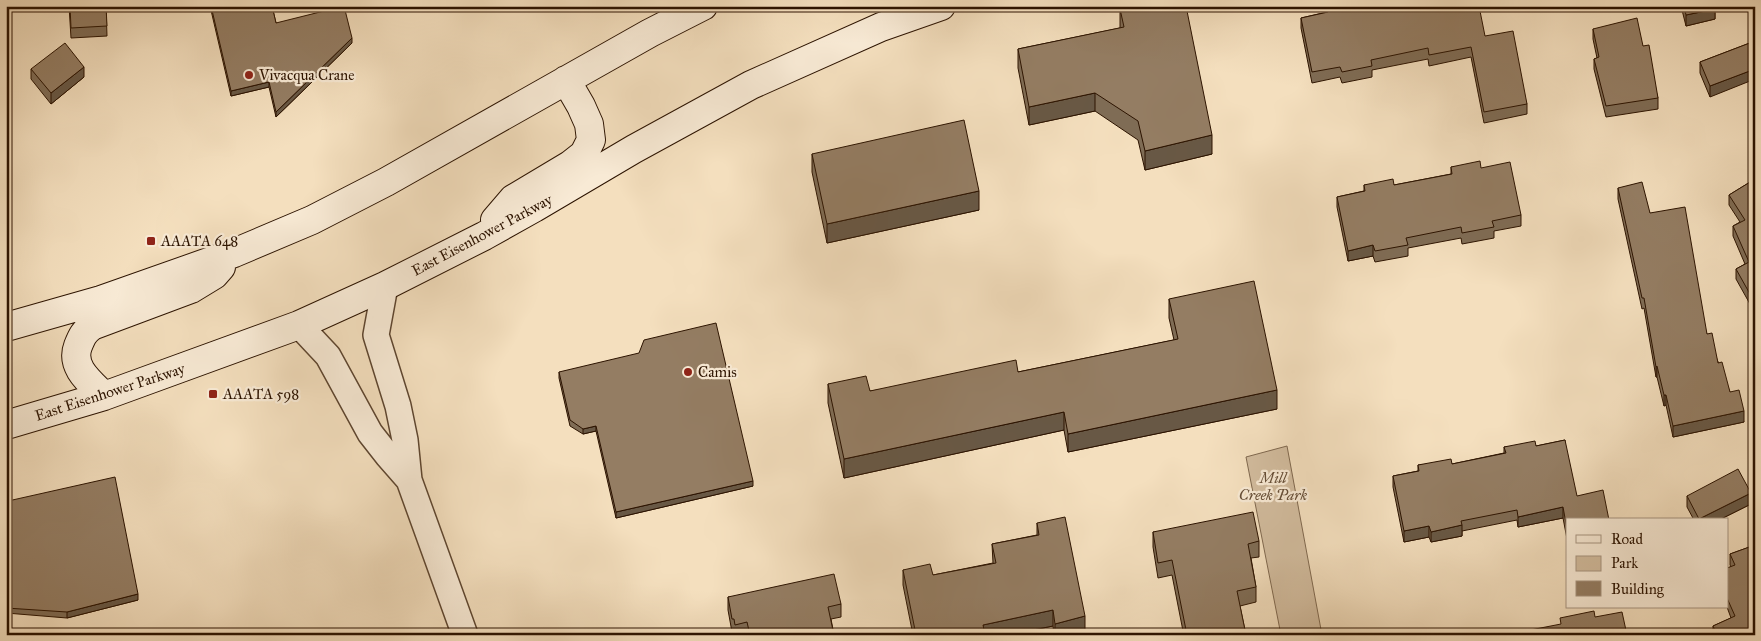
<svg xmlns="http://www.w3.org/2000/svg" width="1761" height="641" font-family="'IM FELL Great Primer',serif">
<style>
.green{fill:#d2bc9e;stroke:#7f684f}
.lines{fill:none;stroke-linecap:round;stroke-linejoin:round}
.minor-casing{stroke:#5e4630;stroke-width:28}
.secondary-casing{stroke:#2c1300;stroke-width:30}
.minor{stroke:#f8ead5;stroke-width:25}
.secondary{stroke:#f8ead5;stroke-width:28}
.wall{fill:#7f6c55;stroke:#2c1300}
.shaded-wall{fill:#685845;stroke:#2c1300}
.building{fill:#947d63;stroke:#2c1300}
.poi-dot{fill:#8f2418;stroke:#f8ead5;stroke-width:2}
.labels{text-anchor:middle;stroke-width:4.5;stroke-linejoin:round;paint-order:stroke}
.poi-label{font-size:15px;fill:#2c1300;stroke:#f8ead5;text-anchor:start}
.street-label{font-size:15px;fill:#2c1300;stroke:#f8ead5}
.park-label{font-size:15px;font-style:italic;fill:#664e37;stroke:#f8ead5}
</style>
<rect width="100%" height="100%" fill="#f4dfbe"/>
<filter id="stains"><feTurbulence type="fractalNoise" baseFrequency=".004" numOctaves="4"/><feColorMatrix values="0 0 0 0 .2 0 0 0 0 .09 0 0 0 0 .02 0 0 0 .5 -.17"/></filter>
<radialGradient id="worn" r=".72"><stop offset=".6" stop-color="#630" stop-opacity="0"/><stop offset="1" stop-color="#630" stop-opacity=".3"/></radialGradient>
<path class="green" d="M 1287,446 L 1322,635 L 1281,635 L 1246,457 Z"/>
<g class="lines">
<defs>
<path id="minor" d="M 385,286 L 376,335 L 398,406 L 405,440 L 409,480 L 465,635
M 299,325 L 328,356 L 370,433 L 388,456 L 409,480"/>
<path id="secondary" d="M 495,220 L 513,199 L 570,165 L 584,154 L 591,140 L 589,124 L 581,106 L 566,80
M 6,327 L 101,300 L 234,253 L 312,220 L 386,182 L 650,33 L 703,6
M 104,396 C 90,382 70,367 78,346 C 82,336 84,332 92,326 L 191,289 L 214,275 L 221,267
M 6,425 L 104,396 L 299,325 L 385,286 L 484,236 L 534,208 L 634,149 L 751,85 L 881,27 L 941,6"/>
</defs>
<use href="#minor" class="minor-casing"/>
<use href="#secondary" class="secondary-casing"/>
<use href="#minor" class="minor"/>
<use href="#secondary" class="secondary"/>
</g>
<path class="wall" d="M 69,6 L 106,6 L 107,36 L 71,38 Z
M 210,6 L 272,6 L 276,23 L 352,43 L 276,117 L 269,87 L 231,96 Z
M 1681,6 L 1721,6 L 1715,8 L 1715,19 L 1686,26 Z
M 1327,7 L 1485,36 L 1527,104 L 1527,114 L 1484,123 L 1471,57 L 1429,66 L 1428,59 L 1372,70 L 1372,77 L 1342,83 L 1340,77 L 1312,83 L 1301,28 L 1301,18 L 1327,12 Z
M 1120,9 L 1212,154 L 1145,170 L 1138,140 L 1095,111 L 1029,125 L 1018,68 L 1018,49 L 1120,28 Z
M 1593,29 L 1643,46 L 1658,98 L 1658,109 L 1606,117 L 1594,69 L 1594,59 L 1597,58 L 1593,39 Z
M 1755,41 L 1710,97 L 1700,73 L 1700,62 Z
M 31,69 L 84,77 L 51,104 L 31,79 Z
M 812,154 L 979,210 L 827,243 L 812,172 Z
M 1451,167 L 1481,168 L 1521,215 L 1521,226 L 1494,231 L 1494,238 L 1462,244 L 1461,238 L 1408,248 L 1408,256 L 1375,262 L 1373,256 L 1348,261 L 1337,207 L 1337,197 L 1364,191 L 1364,185 L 1394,185 L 1451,174 Z
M 1755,179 L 1755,313 L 1736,279 L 1736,269 L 1745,264 L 1733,236 L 1733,226 L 1740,222 L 1729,205 L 1729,195 Z
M 1618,188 L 1650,213 L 1707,334 L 1730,392 L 1744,422 L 1673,437 L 1666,405 L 1664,406 L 1657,377 L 1656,377 L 1644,308 L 1642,309 L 1618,199 Z
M 1169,299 L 1277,409 L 1068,452 L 1064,430 L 844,478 L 828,403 L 828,384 L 870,391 L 1018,372 L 1174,340 L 1169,318 Z
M 559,372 L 753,486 L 616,518 L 596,431 L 583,434 L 570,426 L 559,378 Z
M 1565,440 L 1567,539 L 1563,518 L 1518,527 L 1517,520 L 1462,531 L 1462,536 L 1431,542 L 1429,537 L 1404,542 L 1393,487 L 1393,476 L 1418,471 L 1418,465 L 1452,464 L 1504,453 L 1504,447 L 1536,446 Z
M 1687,496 L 1751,504 L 1719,520 L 1694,520 L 1687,507 Z
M 8,501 L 138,600 L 67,618 L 6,613 L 6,518 L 10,518 L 8,506 Z
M 1037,523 L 1085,632 L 1072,635 L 1054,635 L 1053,626 L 1008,635 L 913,635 L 903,585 L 903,570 L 933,575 L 993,563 L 992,544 L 1037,535 Z
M 1153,532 L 1259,541 L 1259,557 L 1251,558 L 1256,587 L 1256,602 L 1240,606 L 1246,635 L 1183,631 L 1172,575 L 1158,578 L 1153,547 Z
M 1755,545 L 1755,635 L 1713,635 L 1713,626 L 1731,618 L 1727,607 L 1727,568 L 1731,567 L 1730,565 L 1730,554 Z
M 728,597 L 841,604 L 841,617 L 831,619 L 834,635 L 735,635 L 734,632 L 732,632 L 728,610 Z"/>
<path class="shaded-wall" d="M 1715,9 L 1715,19 L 1686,26 L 1686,15 Z
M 352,38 L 352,43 L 276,117 L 276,112 Z
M 84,67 L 84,77 L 51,104 L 51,93 Z
M 1755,69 L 1755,79 L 1710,97 L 1710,86 Z
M 269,82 L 269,87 L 231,96 L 231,91 Z
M 1095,93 L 1095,111 L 1029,125 L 1029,107 Z
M 1212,135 L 1212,154 L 1145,170 L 1145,151 Z
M 979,191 L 979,210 L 827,243 L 827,224 Z
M 1373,245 L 1373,256 L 1348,261 L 1348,251 Z
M 1657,366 L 1657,377 L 1656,377 L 1656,367 Z
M 1277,390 L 1277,409 L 1068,452 L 1068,434 Z
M 1664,395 L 1666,395 L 1666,405 L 1664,406 Z
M 1744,411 L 1744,422 L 1673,437 L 1673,426 Z
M 1064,412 L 1064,430 L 844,478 L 844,459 Z
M 596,426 L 596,431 L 583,434 L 583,429 Z
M 753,481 L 753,486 L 616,518 L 616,512 Z
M 1751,493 L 1751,504 L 1719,520 L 1699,520 L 1699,519 Z
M 1563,507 L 1563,518 L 1518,527 L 1518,517 Z
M 1462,525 L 1462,536 L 1431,542 L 1431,532 Z
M 1429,526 L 1429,537 L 1404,542 L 1404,531 Z
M 138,594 L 138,600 L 67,618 L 67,612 Z
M 1053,610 L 1053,626 L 1008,635 L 983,635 L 983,625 Z
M 1085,616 L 1085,632 L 1072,635 L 1055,635 L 1055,624 Z"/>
<path class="building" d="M 70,6 L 106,6 L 107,26 L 71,28 Z
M 211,6 L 272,6 L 276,23 L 344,6 L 352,38 L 276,112 L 269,82 L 231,91 Z
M 1133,6 L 1186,6 L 1212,135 L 1145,151 L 1138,121 L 1095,93 L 1029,107 L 1018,49 L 1124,27 L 1120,9 Z
M 1330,6 L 1479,6 L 1485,36 L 1513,31 L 1527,104 L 1484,112 L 1471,47 L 1429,55 L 1428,48 L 1371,60 L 1372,66 L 1342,72 L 1340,67 L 1312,72 L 1301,18 L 1328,12 L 1327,7 Z
M 1684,6 L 1714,6 L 1715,9 L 1686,15 Z
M 1637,18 L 1643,46 L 1649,45 L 1658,98 L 1606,106 L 1594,59 L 1599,57 L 1593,29 Z
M 1755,41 L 1755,69 L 1710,86 L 1700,62 Z
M 65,43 L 84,67 L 51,93 L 31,69 Z
M 964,120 L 979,191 L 827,224 L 812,154 Z
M 1480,161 L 1481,168 L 1510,162 L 1521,215 L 1492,221 L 1494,227 L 1462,233 L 1461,227 L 1406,238 L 1408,245 L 1375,251 L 1373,245 L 1348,251 L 1337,197 L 1365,191 L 1364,185 L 1393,179 L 1394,185 L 1452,174 L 1451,167 Z
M 1755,179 L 1755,303 L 1736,269 L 1749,262 L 1733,226 L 1745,220 L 1729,195 Z
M 1642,182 L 1650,213 L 1685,207 L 1707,334 L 1712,333 L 1718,363 L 1722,362 L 1730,392 L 1739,390 L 1744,411 L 1673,426 L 1666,395 L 1664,395 L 1657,366 L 1656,367 L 1644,298 L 1642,298 L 1618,188 Z
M 1254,281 L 1277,390 L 1068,434 L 1064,412 L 844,459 L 828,384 L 866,376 L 870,391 L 1016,360 L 1018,372 L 1178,339 L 1169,299 Z
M 716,323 L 753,481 L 616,512 L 596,426 L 583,429 L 570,420 L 559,372 L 639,353 L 644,340 Z
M 1565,440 L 1577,496 L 1603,490 L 1609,520 L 1567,520 L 1567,529 L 1563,507 L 1518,517 L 1517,510 L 1461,521 L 1462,525 L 1431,532 L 1429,526 L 1404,531 L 1393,476 L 1419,471 L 1418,465 L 1451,459 L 1452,464 L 1506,453 L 1504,447 L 1535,441 L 1536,446 Z
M 1738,469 L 1751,493 L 1699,519 L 1687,496 Z
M 115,477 L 138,594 L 67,612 L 6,608 L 6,518 L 11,517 L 8,501 Z
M 1253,512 L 1259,541 L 1248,544 L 1256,587 L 1237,591 L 1246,635 L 1166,635 L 1186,630 L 1172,560 L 1158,563 L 1153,532 Z
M 1065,517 L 1085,616 L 1055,624 L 1053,610 L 983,625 L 985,635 L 916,635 L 903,570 L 930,564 L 933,575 L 996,563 L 992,544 L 1039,535 L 1037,523 Z
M 1755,545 L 1755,635 L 1717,635 L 1713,626 L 1735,616 L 1727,598 L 1727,568 L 1735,565 L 1730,554 Z
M 834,574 L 841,604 L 828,607 L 834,635 L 750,635 L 747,622 L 735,625 L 734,619 L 732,619 L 728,597 Z
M 1594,611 L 1595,617 L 1622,612 L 1627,635 L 1479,635 L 1504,630 L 1505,635 L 1561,624 L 1560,618 Z"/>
<g class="poi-dot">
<circle cx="249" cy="75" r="5"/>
<rect x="146" y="236" width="10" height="10" rx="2.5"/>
<circle cx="688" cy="372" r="5"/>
<rect x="208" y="389" width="10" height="10" rx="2.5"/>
</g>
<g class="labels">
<g class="poi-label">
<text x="259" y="80">Vivacqua Crane</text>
<text x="161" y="246">AAATA 648</text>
<text x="698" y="377">Camis</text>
<text x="223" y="399">AAATA 598</text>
</g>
<g class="street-label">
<text transform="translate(482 235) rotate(-28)" y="5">East Eisenhower Parkway</text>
<text transform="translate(110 392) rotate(-18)" y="5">East Eisenhower Parkway</text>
</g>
<g class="park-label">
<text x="1273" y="483">Mill<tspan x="1273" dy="17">Creek Park</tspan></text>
</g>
</g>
<rect width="1761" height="641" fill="none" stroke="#f4dfbe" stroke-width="25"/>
<rect x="8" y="8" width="1746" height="626" fill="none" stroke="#2c1300" stroke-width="2.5"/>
<rect x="12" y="12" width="1736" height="616" fill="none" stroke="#2c1300"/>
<rect x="1566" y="518" width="162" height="90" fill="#f8ead5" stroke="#a69480"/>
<rect x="1576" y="535" width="25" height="8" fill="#f8ead5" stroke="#a69480"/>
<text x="1611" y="544" font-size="15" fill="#2c1300">Road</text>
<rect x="1576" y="556" width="25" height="15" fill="#d2bc9e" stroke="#a69480"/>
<text x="1611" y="568" font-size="15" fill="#2c1300">Park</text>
<rect x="1576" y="581" width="25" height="15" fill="#947d63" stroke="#a69480"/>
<text x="1611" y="594" font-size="15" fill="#2c1300">Building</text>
<rect width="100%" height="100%" filter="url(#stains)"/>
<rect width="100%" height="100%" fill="url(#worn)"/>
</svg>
